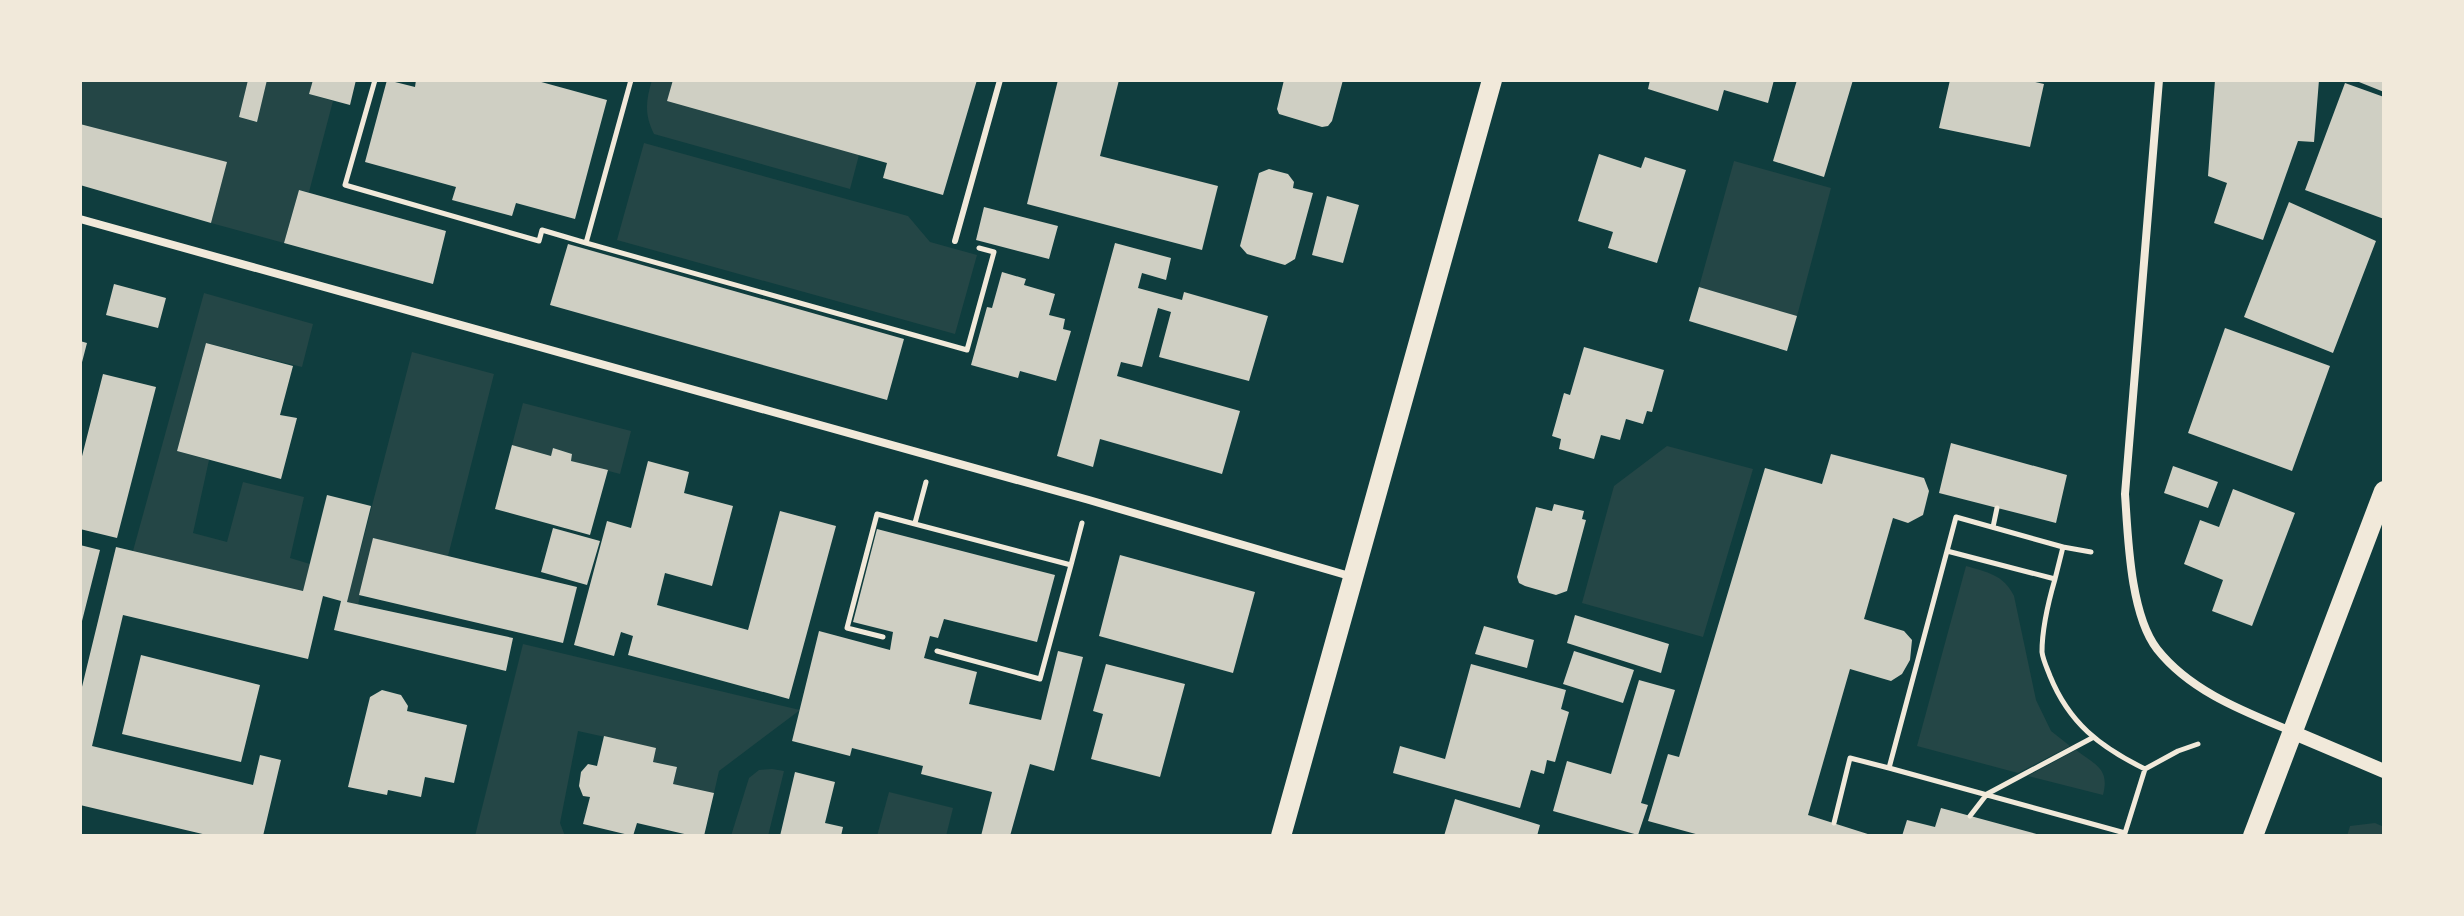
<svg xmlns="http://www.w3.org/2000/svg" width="2464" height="916" font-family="Roboto,sans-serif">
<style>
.green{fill:#244646}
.building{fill:#cfcfc3}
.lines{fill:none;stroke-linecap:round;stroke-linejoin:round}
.path{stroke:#f1e9da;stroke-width:5}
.service{stroke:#f1e9da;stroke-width:6}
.minor{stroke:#f1e9da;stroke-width:8}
.tertiary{stroke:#f1e9da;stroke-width:14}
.primary{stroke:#f1e9da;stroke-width:20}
</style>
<rect width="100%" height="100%" fill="#0f3d3e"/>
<path class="green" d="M 80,80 L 248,80 L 239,117 L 256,122 L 267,80 L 313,80 L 309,94 L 333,101 L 309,192 L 299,190 L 284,243 L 211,223 L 226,162 L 80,124 Z
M 652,80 L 673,80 L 859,155 L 850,189 L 654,134 C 644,114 646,100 652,80 Z
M 644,143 L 908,216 L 930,242 L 977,255 L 955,334 L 617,240 Z
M 1734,161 L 1831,188 L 1797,316 L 1699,287 Z
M 204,293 L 313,324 L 302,367 L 206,343 L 177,451 L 209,460 L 193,533 L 227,542 L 243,482 L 304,497 L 290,558 L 310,564 L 303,591 L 133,551 Z
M 412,352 L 494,374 L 448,556 L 373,539 L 358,605 L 347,602 Z
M 523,403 L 631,431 L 620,474 L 571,461 L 572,454 L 553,448 L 551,456 L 512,445 Z
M 1667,446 L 1753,469 L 1703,637 L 1582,603 L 1614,486 Z
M 1966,566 C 1987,572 2004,575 2014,596 L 2036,700 L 2051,731 L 2070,746 L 2018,773 L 1917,746 Z
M 523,644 L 800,710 L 719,771 L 714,793 L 673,784 L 677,767 L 653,762 L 655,748 L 578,731 L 560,823 L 565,836 L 475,836 Z
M 2076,750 C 2095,765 2110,768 2103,795 L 2028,776 Z
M 772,769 L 784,771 L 768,836 L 731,836 L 749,778 L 759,770 Z
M 889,792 L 953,808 L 946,836 L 877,836 Z
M 2375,823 L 2384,827 L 2384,836 L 2347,836 L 2350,826 Z"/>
<path class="building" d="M 248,80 L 267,80 L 257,122 L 239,117 Z
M 313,80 L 356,80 L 350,105 L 309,94 Z
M 387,80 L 415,87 L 416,80 L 534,80 L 607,100 L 575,219 L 516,203 L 512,216 L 452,200 L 456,187 L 365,162 Z
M 673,80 L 977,80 L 943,195 L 883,178 L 887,163 L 667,101 Z
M 1058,80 L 1119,80 L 1100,156 L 1218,186 L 1202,250 L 1027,204 Z
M 1284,80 L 1343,80 L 1332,121 L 1328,126 L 1322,127 L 1279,114 L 1277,109 Z
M 1650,80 L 1774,80 L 1768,103 L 1724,90 L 1718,111 L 1648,89 Z
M 1797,80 L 1853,80 L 1824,177 L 1773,161 Z
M 1950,80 L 2027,80 L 2044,84 L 2030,147 L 1939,128 Z
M 2215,80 L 2319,80 L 2314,142 L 2298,141 L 2263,240 L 2214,223 L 2227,183 L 2208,176 Z
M 2354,80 L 2384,80 L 2384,92 Z
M 2345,83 L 2384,97 L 2384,219 L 2305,190 Z
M 80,124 L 227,162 L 211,223 L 80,185 Z
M 1599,154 L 1641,168 L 1645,157 L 1686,170 L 1657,263 L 1608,248 L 1613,232 L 1578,221 Z
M 1269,169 L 1288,174 L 1294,182 L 1293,188 L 1313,193 L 1295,259 L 1285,265 L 1247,254 L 1240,246 L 1259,173 Z
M 299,190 L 446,231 L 433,284 L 284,243 Z
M 1327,196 L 1359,205 L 1343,263 L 1312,255 Z
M 2289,202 L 2376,241 L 2333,353 L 2244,317 Z
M 984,207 L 1058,226 L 1049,259 L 976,240 Z
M 1115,243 L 1171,258 L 1166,280 L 1142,273 L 1138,288 L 1182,300 L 1184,292 L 1268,316 L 1249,381 L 1159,357 L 1171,312 L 1158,308 L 1142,367 L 1121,362 L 1117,376 L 1240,411 L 1222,474 L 1100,439 L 1093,467 L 1057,456 Z
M 568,244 L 904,339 L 887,400 L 550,305 Z
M 1002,272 L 1026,279 L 1024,285 L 1055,294 L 1049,315 L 1065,319 L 1063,329 L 1071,331 L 1056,381 L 1020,371 L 1018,378 L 971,365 L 987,307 L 992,308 Z
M 114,284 L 166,298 L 158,328 L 106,315 Z
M 1699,287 L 1797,316 L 1787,351 L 1689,321 Z
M 2225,328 L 2330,366 L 2292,471 L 2188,433 Z
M 80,341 L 87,343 L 81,366 L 80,365 Z
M 206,343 L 293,366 L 280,415 L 297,418 L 281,479 L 177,451 Z
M 1584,347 L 1664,370 L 1652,412 L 1647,411 L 1643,424 L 1626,419 L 1620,440 L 1601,435 L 1594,459 L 1559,449 L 1561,439 L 1552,436 L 1564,393 L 1570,395 Z
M 103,374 L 156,387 L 117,538 L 80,529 L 80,464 Z
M 1951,443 L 2067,475 L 2056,523 L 1939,493 Z
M 512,445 L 551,456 L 553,448 L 572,454 L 571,461 L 608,470 L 590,535 L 495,509 Z
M 1831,454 L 1924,478 L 1929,491 L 1923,515 L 1908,523 L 1893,518 L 1864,619 L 1904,631 L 1912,640 L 1910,660 L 1902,674 L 1891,681 L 1850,669 L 1808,815 L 1874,836 L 1703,836 L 1648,821 L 1668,754 L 1679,757 L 1765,468 L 1822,484 Z
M 648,461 L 689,472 L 684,493 L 733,506 L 712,586 L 665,573 L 657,605 L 748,630 L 780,511 L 836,526 L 789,699 L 628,655 L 633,636 L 621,632 L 614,656 L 574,645 L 607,521 L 631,528 Z
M 2173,466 L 2218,482 L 2208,508 L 2164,493 Z
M 2233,489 L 2295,513 L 2252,626 L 2212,611 L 2223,580 L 2184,564 L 2200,520 L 2219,527 Z
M 327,495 L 371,506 L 347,602 L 513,638 L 506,671 L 334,630 L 341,601 L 323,596 L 308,659 L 123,615 L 92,746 L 253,785 L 260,755 L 281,760 L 263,836 L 211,836 L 80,805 L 80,695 L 116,547 L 303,591 Z
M 1554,504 L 1584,511 L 1582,519 L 1586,520 L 1567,591 L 1556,595 L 1525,586 L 1519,583 L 1517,577 L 1536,507 L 1552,511 Z
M 553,528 L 600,541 L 587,585 L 541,572 Z
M 877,529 L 1055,575 L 1037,642 L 944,619 L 938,638 L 930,636 L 924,658 L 977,672 L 969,704 L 1041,720 L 1058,651 L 1083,657 L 1054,771 L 1030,764 L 1010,836 L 981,836 L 992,792 L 921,774 L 923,766 L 852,748 L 850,756 L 792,741 L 819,631 L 890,650 L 893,632 L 853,622 Z
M 373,538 L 577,587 L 563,643 L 359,595 Z
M 80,545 L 100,550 L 81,625 L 80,625 Z
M 1120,555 L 1255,592 L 1233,673 L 1099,636 Z
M 1575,615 L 1669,644 L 1661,673 L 1567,643 Z
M 1484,626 L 1534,640 L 1527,668 L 1475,654 Z
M 1574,651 L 1634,670 L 1623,703 L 1563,684 Z
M 141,655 L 260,685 L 241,762 L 122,734 Z
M 1106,664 L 1185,684 L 1160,777 L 1091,759 L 1103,714 L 1093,711 Z
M 1471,664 L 1566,690 L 1561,709 L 1569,712 L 1555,762 L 1547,760 L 1544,774 L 1531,770 L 1520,808 L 1393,773 L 1400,746 L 1445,759 Z
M 1639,680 L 1675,690 L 1641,803 L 1648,805 L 1638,835 L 1553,811 L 1567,761 L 1611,774 Z
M 382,690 L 401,695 L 408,706 L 407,711 L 467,725 L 454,783 L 425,777 L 421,797 L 388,790 L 387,795 L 348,787 L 370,697 Z
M 604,736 L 656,748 L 653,762 L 677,767 L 673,784 L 714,793 L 704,836 L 693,836 L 637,823 L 633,836 L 583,824 L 590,797 L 583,796 L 579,786 L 581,772 L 588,764 L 597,766 Z
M 795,772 L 835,782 L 825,823 L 843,827 L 841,836 L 780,836 Z
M 1455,799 L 1540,825 L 1537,836 L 1444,836 Z
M 1941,808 L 2040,835 L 2040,836 L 1902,836 L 1907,820 L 1935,827 Z"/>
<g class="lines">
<path class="path" d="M 375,80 L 345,185 L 539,241 L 542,230 L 586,243
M 631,80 L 586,243 L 967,350 L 994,252 L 979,248
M 915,523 L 926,482
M 1993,527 L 1997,508
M 2063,547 L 2091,552
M 1947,551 L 1956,517 L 2063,547 L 2055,579
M 1071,565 L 1082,523
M 883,637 L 847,628 L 877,514 L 1071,565 L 1040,679 L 937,651
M 2145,769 C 2100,747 2069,723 2050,676 C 2047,668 2043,660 2042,652 C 2042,627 2048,603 2055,579 L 1947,551 L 1889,768 L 2125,833 L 2145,769 L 2178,751 L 2198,744
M 1970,816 L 1987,794 L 2092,738
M 1834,823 L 1850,758 L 1889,768"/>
<path class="service" d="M 955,241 L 1000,80"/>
<path class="minor" d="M 2159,80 L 2125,494 C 2128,537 2130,614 2157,649 C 2190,691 2243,711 2291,731
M 80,219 L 1089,500 L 1353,577"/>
<path class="tertiary" d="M 2292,732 L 2384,771"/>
<path class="primary" d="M 1281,836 L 1492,80
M 2253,836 L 2384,491"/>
</g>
<rect width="2464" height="916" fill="none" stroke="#f1e9da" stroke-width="164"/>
</svg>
